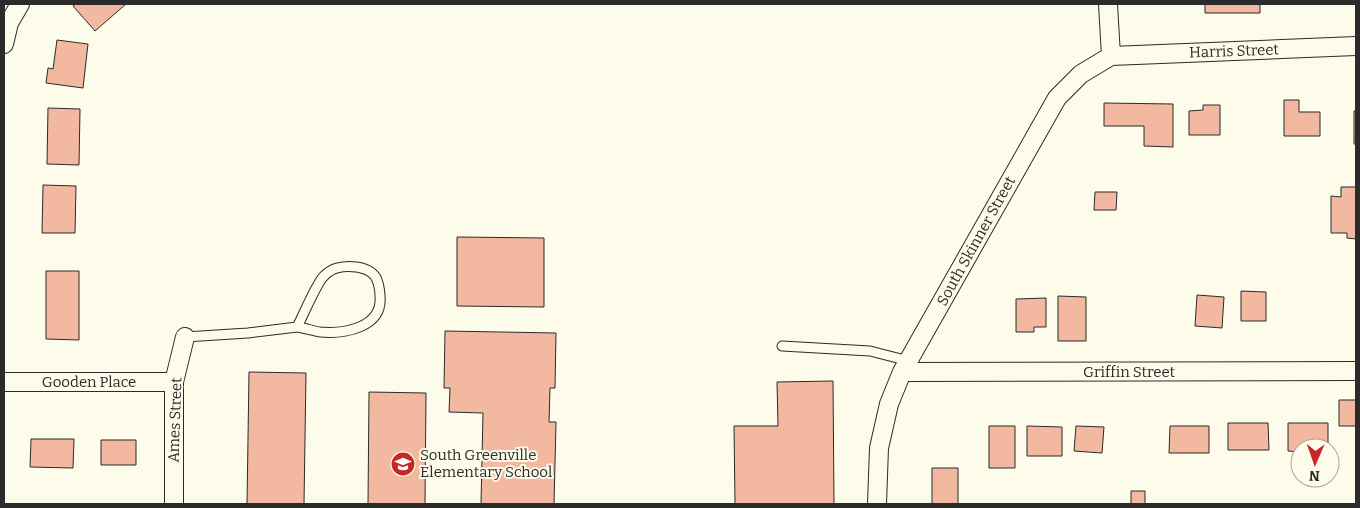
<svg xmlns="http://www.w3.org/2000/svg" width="1360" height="508" font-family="Bitter,serif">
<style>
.building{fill:#f2b8a0;stroke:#2b2b2b}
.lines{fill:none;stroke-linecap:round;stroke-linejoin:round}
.lane-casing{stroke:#2b2b2b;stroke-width:11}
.street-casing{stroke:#2b2b2b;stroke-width:20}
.lane{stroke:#fdfbea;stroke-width:9}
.street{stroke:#fdfbea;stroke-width:18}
.labels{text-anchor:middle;stroke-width:4;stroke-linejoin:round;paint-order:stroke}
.street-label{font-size:15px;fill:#2b2b2b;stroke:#fdfbea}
.poi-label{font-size:15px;fill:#2b2b2b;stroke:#fdfbea;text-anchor:start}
</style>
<rect width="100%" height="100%" fill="#fdfbea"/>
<path class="building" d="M 76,4 L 126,4 L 95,31 L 73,6 Z
M 1205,4 L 1260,4 L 1260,13 L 1205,13 Z
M 57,40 L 88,44 L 83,88 L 46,83 L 48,68 L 53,69 Z
M 1284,100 L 1299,100 L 1299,112 L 1320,112 L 1320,136 L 1284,136 Z
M 1104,103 L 1173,104 L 1173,147 L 1144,146 L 1144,126 L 1104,126 Z
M 1203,105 L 1220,105 L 1220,135 L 1189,135 L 1189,111 L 1203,110 Z
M 48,108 L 80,109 L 79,165 L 47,164 Z
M 1354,111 L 1356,111 L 1356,144 L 1354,144 Z
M 43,185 L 76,186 L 75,233 L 42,233 Z
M 1341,187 L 1356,187 L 1356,239 L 1347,238 L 1347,233 L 1331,233 L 1331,196 L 1341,197 Z
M 1095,192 L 1117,192 L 1116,210 L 1094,210 Z
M 457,237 L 544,238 L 544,307 L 457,306 Z
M 46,271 L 79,271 L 79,340 L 46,339 Z
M 1241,291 L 1266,292 L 1266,321 L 1241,321 Z
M 1197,295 L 1224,297 L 1222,328 L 1195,326 Z
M 1058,296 L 1086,297 L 1086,341 L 1058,341 Z
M 1046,298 L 1046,327 L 1034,327 L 1034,332 L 1016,332 L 1016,299 Z
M 445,331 L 556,333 L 555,388 L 550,388 L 549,422 L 556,422 L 554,504 L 481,504 L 483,413 L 449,412 L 450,388 L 444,388 Z
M 249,372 L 306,373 L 304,504 L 247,504 Z
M 833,381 L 834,504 L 735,504 L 734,426 L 778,426 L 777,382 Z
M 369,392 L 426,393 L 425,504 L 368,504 Z
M 1339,400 L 1356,400 L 1356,426 L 1339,426 Z
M 1228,423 L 1268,423 L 1269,450 L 1228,450 Z
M 1288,423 L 1328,423 L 1328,448 L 1300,448 L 1300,452 L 1288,451 Z
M 989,426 L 1015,426 L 1015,468 L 989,468 Z
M 1027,426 L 1062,427 L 1062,456 L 1027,456 Z
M 1076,426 L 1104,427 L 1102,453 L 1074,451 Z
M 1170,426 L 1209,426 L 1209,453 L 1169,453 Z
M 31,439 L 74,439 L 73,468 L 30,467 Z
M 101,440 L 136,440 L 136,465 L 101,465 Z
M 932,468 L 958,468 L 958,504 L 932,504 Z
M 1131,491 L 1145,491 L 1145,504 L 1131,504 Z"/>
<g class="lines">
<defs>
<path id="lane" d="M 185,337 L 248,333 L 297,327 C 303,316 317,282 324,276 C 327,273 333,269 337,268 C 348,265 366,266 374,275 C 378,279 380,290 380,296 C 383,328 344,334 320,332 C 313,331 305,328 297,327
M 782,346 L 870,351 L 909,361"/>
<path id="street" d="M 4,44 L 9,23 L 20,4
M 1111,56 L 1356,46
M 902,372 L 1356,371
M 4,382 L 174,382
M 174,504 L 174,382 L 185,337
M 877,504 L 879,448 L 889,404 L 902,372 L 1057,98 L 1081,74 L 1111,56 L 1108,4"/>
</defs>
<use href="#lane" class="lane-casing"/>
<use href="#street" class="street-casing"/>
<use href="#lane" class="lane"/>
<use href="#street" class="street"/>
</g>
<defs>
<symbol id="school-disc" viewBox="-11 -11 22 22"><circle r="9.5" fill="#c62828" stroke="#fdfbea"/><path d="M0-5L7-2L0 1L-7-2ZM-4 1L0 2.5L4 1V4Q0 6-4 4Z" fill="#fff"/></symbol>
</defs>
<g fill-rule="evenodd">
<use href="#school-disc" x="389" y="450" width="28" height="28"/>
</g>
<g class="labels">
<g class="street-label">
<text transform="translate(1234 51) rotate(-2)" y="5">Harris Street</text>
<text transform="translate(976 241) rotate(-61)" y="5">South Skinner Street</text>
<text x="1129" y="377">Griffin Street</text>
<text x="89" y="387">Gooden Place</text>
<text transform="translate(175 420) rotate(-88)" y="5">Ames Street</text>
</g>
<g class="poi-label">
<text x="420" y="460">South Greenville<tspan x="420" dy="17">Elementary School</tspan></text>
</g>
</g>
<rect width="1360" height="508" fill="none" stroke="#2b2b2b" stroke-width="10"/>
<g transform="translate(1315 463) rotate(182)"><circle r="24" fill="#fdfbea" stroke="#a9a89e"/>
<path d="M0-4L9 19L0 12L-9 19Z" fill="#c62828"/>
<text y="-8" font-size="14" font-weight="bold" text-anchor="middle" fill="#2b2b2b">N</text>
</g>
</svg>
